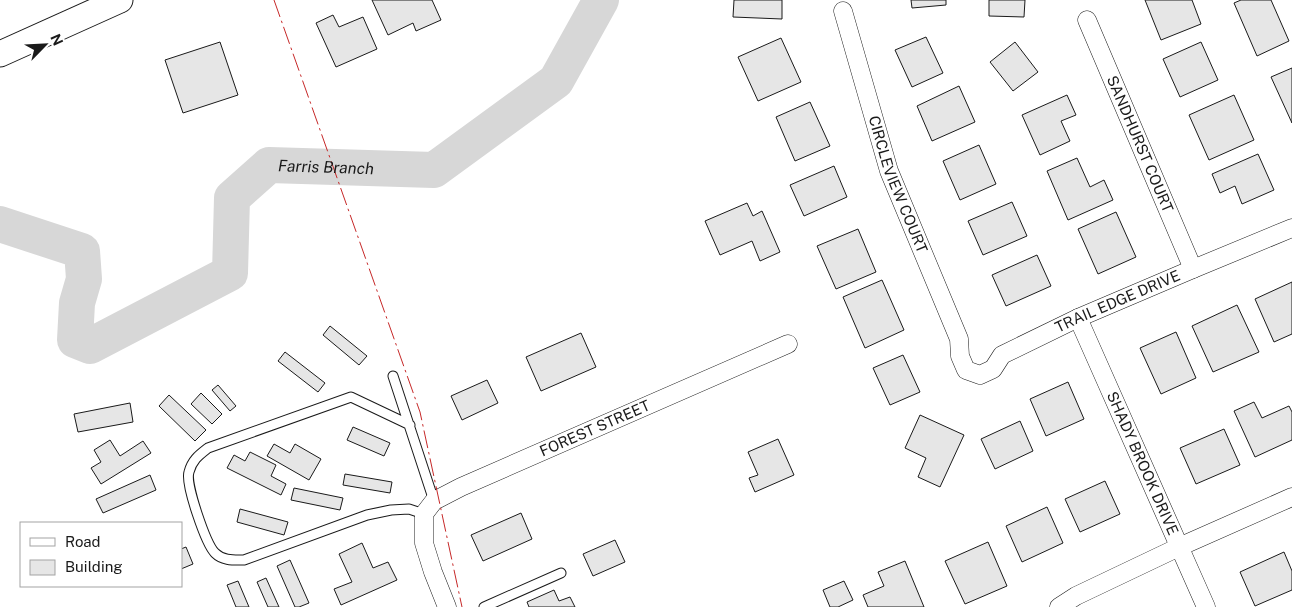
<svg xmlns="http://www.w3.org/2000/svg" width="1292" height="607" font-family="'Public Sans',sans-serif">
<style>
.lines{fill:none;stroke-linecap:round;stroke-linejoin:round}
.river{stroke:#d7d7d7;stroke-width:36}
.building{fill:#e6e6e6;stroke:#1a1a1a}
.lane-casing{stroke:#1a1a1a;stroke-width:11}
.street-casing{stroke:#1a1a1a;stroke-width:19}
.secondary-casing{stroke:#1a1a1a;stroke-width:27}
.lane{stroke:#fff;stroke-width:9}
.street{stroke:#fff;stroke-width:18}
.secondary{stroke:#fff;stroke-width:25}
.power{stroke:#c62828;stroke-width:1;stroke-dasharray:18 4 2.5 4;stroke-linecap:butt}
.labels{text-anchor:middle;stroke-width:4;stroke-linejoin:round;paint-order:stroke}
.street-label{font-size:15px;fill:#1a1a1a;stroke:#fff}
.water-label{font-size:16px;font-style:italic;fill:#1a1a1a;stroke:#fff}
</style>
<rect width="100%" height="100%" fill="#fff"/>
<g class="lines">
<path class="river" id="s1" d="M 0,224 L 82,251 L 84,279 L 77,303 L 75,340 L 90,346 L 230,273 L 232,198 L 269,165 L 434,170 L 556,81 L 601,0"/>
</g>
<path class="building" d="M 372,0 L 432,0 L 441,20 L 416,31 L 413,23 L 388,35 Z
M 734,0 L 782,0 L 782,19 L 733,17 Z
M 911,0 L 946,0 L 946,5 L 912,8 Z
M 989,0 L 1025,0 L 1024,17 L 989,16 Z
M 1145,0 L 1192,0 L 1201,24 L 1161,40 Z
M 1241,0 L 1271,0 L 1289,41 L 1257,56 L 1234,3 Z
M 333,15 L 339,27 L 363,17 L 377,49 L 336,67 L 316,23 Z
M 926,37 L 943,73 L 912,87 L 895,50 Z
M 781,38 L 801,82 L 758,101 L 738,57 Z
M 220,42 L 238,95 L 183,113 L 165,60 Z
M 1015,42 L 1038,72 L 1013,91 L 990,62 Z
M 1201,42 L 1218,80 L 1180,97 L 1163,59 Z
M 1292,68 L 1292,123 L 1271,77 Z
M 959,86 L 975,122 L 932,141 L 917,106 Z
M 1067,95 L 1076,115 L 1061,121 L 1070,141 L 1040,155 L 1022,115 Z
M 1234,95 L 1254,140 L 1209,160 L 1189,115 Z
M 810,102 L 830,146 L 795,161 L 776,117 Z
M 979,145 L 996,184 L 960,200 L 943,161 Z
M 1258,154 L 1274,190 L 1242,204 L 1235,186 L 1220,193 L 1212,174 Z
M 1077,158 L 1090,187 L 1104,180 L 1113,200 L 1068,220 L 1047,171 Z
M 834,166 L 847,197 L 804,216 L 790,185 Z
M 1012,202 L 1027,236 L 983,255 L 968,221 Z
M 747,203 L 753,216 L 762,211 L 780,252 L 760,261 L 752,241 L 720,255 L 705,221 Z
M 1116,212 L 1136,257 L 1098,274 L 1078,229 Z
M 858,229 L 876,272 L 836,289 L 817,246 Z
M 1037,255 L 1051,286 L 1006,306 L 992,275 Z
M 882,280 L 904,330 L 865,348 L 843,297 Z
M 1292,282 L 1292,334 L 1274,342 L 1255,299 Z
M 1237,305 L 1259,352 L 1213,372 L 1192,326 Z
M 330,326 L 367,356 L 359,365 L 323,335 Z
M 1176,332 L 1196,378 L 1161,394 L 1140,348 Z
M 581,333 L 596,367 L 541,391 L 526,357 Z
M 285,352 L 325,383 L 318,392 L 278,361 Z
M 903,355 L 920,392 L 890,405 L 873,368 Z
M 487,380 L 498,403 L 462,420 L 451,396 Z
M 1068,382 L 1084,419 L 1046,436 L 1030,399 Z
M 218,385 L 236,406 L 230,411 L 212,390 Z
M 201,393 L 222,414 L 212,424 L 191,404 Z
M 169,395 L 206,430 L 195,441 L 159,406 Z
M 1254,402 L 1262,418 L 1289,406 L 1292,412 L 1292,440 L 1255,457 L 1234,411 Z
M 130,403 L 133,422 L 78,432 L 74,414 Z
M 920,415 L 964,435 L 940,487 L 918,477 L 926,458 L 905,448 Z
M 1020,421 L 1033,451 L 995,469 L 981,439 Z
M 353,427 L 390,443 L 384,456 L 347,440 Z
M 1224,429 L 1240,465 L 1196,484 L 1180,448 Z
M 778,439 L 794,475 L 755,492 L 749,478 L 758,475 L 748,452 Z
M 110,440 L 120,456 L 143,441 L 151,453 L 101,484 L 91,468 L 101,462 L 94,450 Z
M 274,444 L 290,453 L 295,444 L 321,459 L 309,480 L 267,456 Z
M 250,452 L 276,465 L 271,476 L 286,484 L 281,495 L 227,468 L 234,455 L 245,461 Z
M 345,474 L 392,482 L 390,493 L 343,485 Z
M 150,475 L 156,490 L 103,513 L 96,499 Z
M 1105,481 L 1120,514 L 1080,532 L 1065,499 Z
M 294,488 L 343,498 L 340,510 L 291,500 Z
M 1047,507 L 1063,543 L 1022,562 L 1006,526 Z
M 240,509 L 288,522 L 284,535 L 237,522 Z
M 521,513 L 532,539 L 483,561 L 471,535 Z
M 615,540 L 625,562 L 593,576 L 583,554 Z
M 988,542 L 1007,586 L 965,604 L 945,561 Z
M 362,543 L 373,568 L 388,562 L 397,580 L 341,605 L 334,589 L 352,582 L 339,554 Z
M 186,547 L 193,564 L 181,569 L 181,549 Z
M 1284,552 L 1292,571 L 1292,590 L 1255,606 L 1240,572 Z
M 290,560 L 309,603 L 299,607 L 295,607 L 277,566 Z
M 905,561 L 924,607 L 868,607 L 863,595 L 884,586 L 878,572 Z
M 266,578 L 279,607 L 268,607 L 257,582 Z
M 238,581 L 249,607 L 236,607 L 227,585 Z
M 844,581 L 853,600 L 838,607 L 830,607 L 823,590 Z
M 554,590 L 559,601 L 570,597 L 575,607 L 529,607 L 527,602 Z"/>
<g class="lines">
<defs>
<path id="lane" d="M 393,376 L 434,501
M 410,425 L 351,397 L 208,448 C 199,455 192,460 189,472 C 185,484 206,544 215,553 C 223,561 234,560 244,560 L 367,515 L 391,510 L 409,509 L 424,514
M 484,607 L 561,573"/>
<g id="street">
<path id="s2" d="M 843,11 L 889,171 L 959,339 L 960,356 L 966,370 L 980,375 L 993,369 L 1002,355 L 1078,318 L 1193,269 L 1292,228"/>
<path id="s3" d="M 1087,20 L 1193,269"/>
<path id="s4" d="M 1078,318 L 1206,607"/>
<path id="s5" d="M 447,607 L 433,572 L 424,543 L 424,514 L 434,501 L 461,487 L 788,344"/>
<path d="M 1059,607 L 1076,596 L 1179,547 L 1292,497"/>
</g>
<path id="secondary" d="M 0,54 L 120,0"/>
</defs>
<use href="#lane" class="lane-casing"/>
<use href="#street" class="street-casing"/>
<use href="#secondary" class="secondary-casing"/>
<use href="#lane" class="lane"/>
<use href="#street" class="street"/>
<use href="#secondary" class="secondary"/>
<path class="power" d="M 274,0 L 420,412 L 462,607"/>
</g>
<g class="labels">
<g class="street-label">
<text dy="5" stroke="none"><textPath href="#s3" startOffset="135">SANDHURST COURT</textPath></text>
<text dy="5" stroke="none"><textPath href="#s2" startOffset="182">CIRCLEVIEW COURT</textPath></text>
<text dy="5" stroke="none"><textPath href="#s2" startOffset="554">TRAIL EDGE DRIVE</textPath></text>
<text dy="5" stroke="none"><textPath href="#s5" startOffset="290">FOREST STREET</textPath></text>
<text dy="5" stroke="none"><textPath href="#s4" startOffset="159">SHADY BROOK DRIVE</textPath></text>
</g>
<g class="water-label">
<text dy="6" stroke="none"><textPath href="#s1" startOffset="532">Farris Branch</textPath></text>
</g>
</g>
<rect x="20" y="522" width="162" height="65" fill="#ffffff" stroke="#a3a3a3"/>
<rect x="30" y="538" width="25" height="8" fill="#ffffff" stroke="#a3a3a3"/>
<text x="65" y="547" font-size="15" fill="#1a1a1a">Road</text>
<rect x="30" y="560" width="25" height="15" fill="#e6e6e6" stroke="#a3a3a3"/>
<text x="65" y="572" font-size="15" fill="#1a1a1a">Building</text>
<g transform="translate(45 45) rotate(66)" stroke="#ffffff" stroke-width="4" paint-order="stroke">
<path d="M0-4L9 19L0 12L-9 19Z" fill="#1a1a1a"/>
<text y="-8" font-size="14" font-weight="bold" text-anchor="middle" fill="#1a1a1a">N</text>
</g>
</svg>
